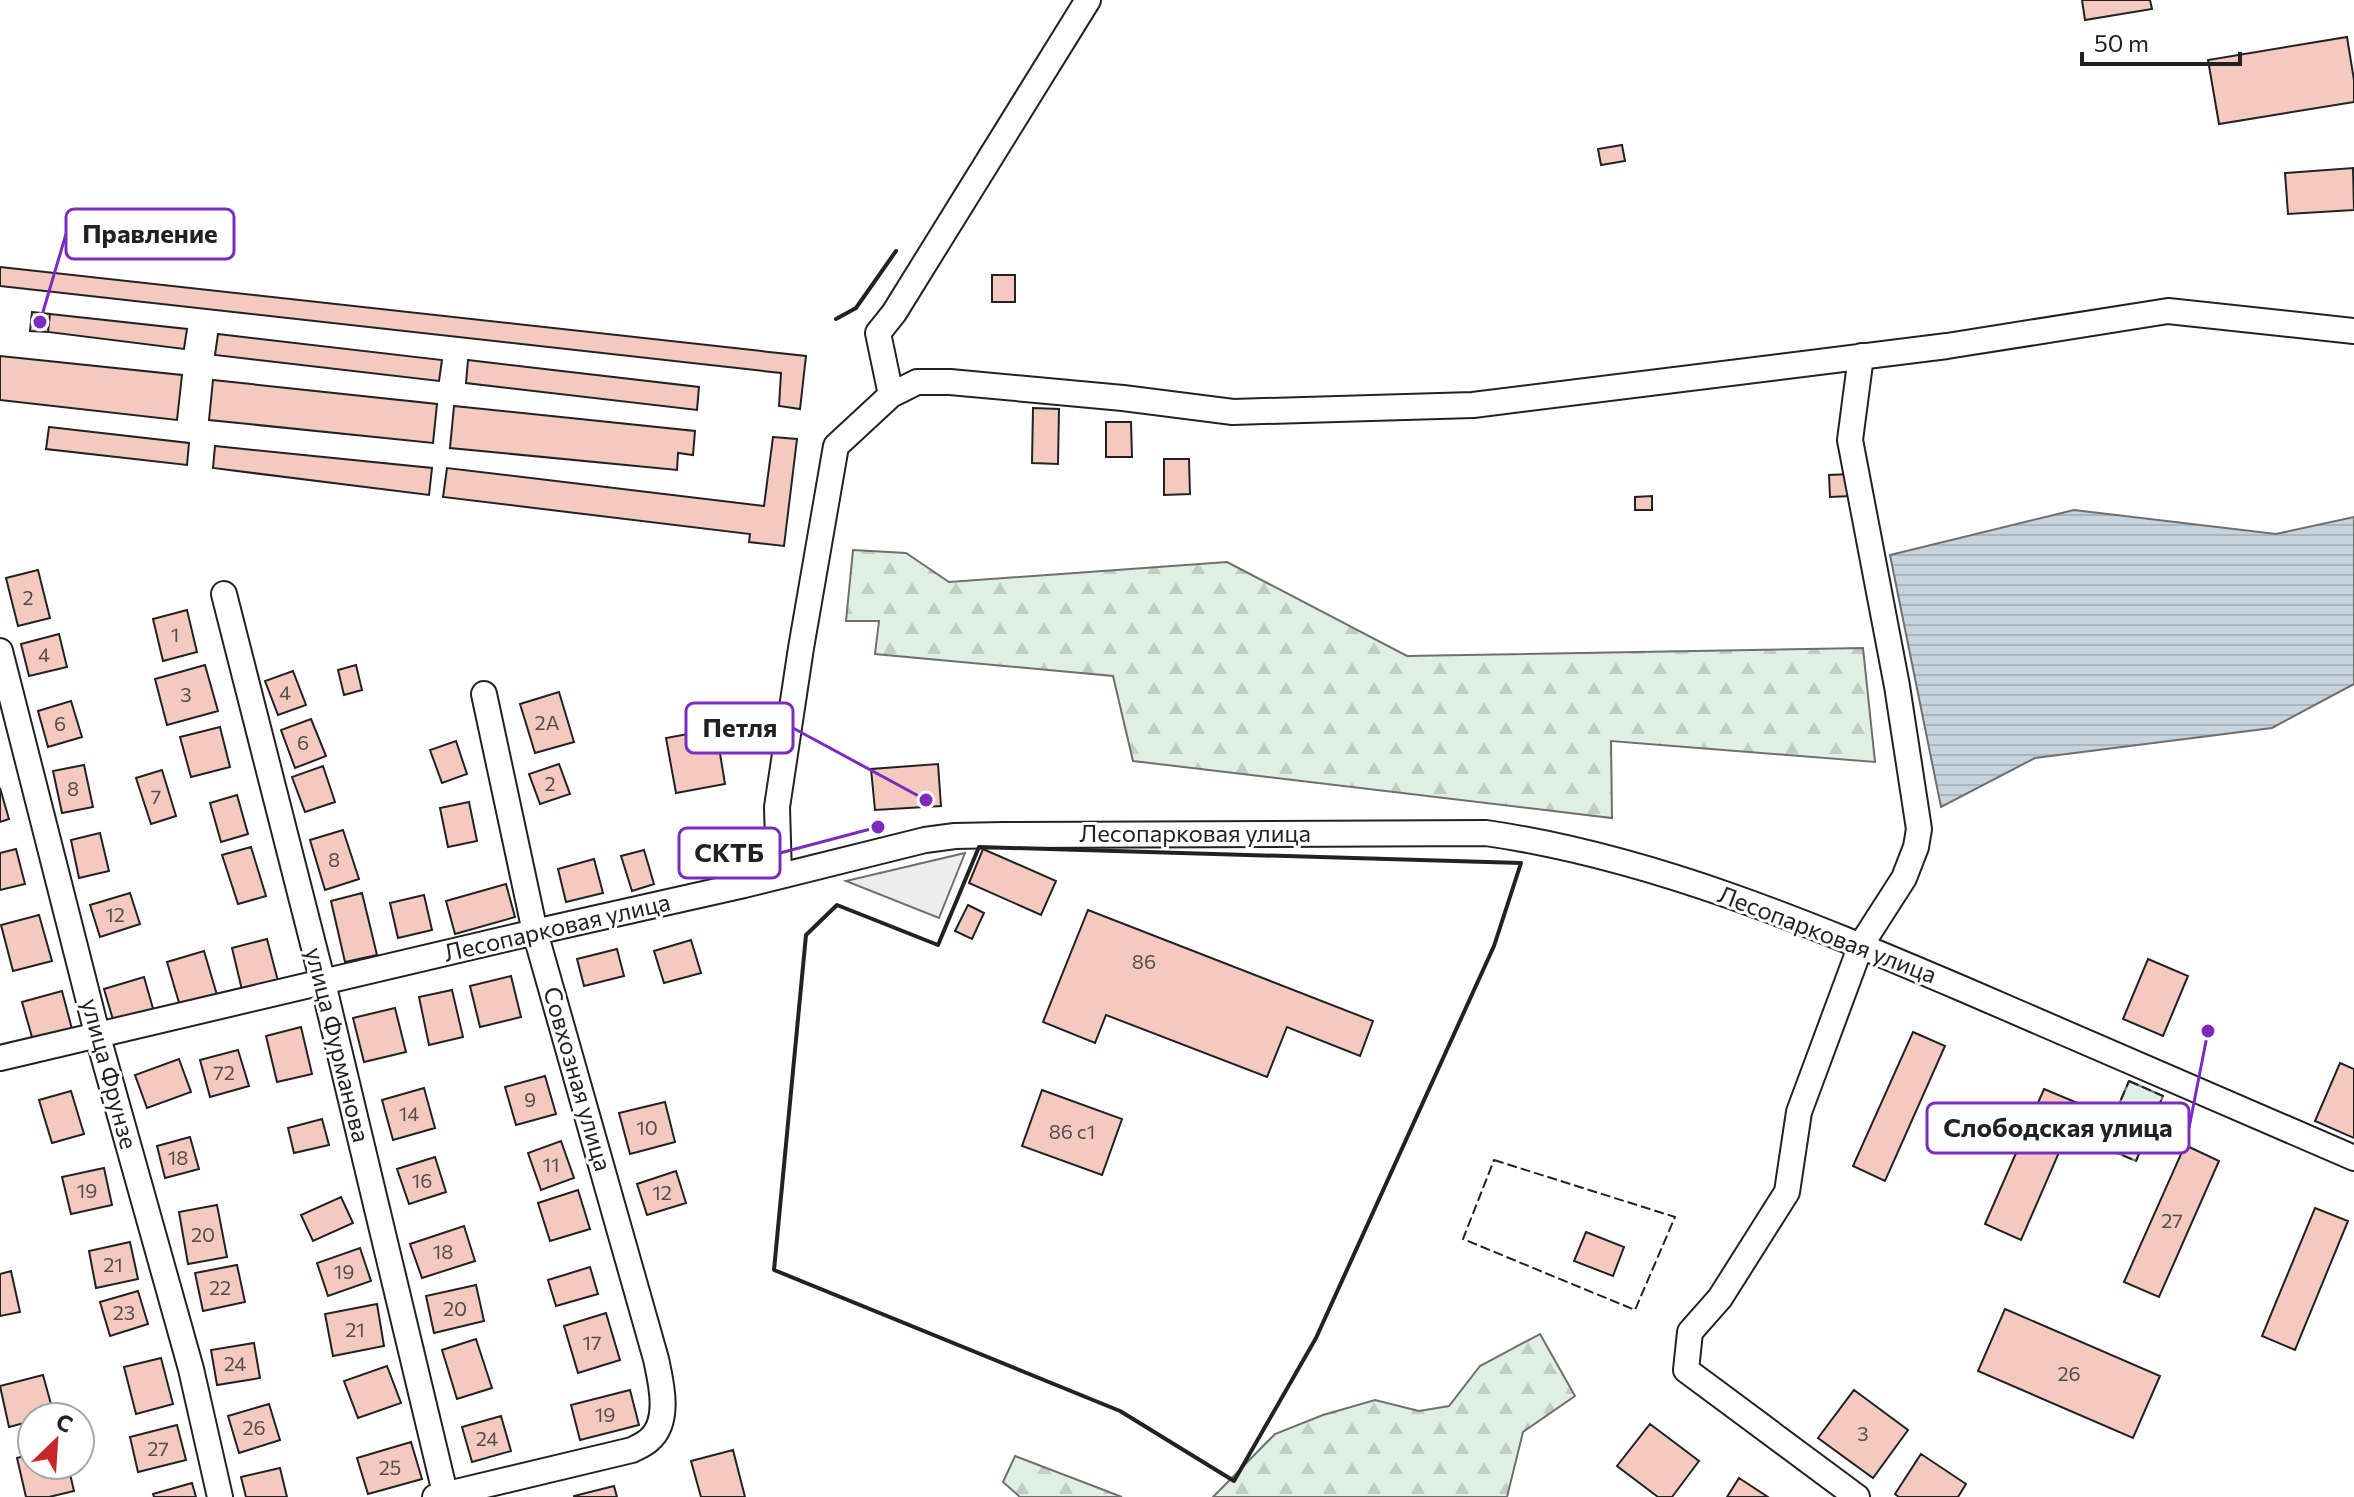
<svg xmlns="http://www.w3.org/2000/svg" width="2354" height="1497" font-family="Commissioner,sans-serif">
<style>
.grass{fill:#e0efe3;stroke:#6f6f6f;stroke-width:2}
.forest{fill:url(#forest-firs);stroke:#6f6f6f;stroke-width:2}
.parking{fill:#ededed;stroke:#6f6f6f;stroke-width:2}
.water{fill:url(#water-rules);stroke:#6f6f6f;stroke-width:2}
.building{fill:#f3c9c0;stroke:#222;stroke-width:2}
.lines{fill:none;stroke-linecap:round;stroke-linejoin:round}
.minor-casing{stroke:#222;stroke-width:28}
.minor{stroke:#fff;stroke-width:24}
.fence{stroke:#222;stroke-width:2;stroke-dasharray:10 4;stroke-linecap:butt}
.wall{stroke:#222;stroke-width:4}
.labels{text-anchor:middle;stroke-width:6;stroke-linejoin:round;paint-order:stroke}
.number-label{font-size:20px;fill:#564c4a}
.street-label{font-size:24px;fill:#222;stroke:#fff}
.leader{fill:none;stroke:#7b2cbf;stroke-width:3}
.callout-dot{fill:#7b2cbf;stroke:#fff;stroke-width:3}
.callout{fill:#fff;stroke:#7b2cbf;stroke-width:3}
.callout-label{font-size:26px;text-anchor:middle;font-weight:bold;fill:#222}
</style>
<defs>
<pattern id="forest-firs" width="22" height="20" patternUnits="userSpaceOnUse" patternTransform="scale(2)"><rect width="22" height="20" fill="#e0efe3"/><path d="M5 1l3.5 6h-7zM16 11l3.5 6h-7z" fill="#c0cdc2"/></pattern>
<pattern id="water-rules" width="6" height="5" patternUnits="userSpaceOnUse" patternTransform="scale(2)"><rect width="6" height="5" fill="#c7d3dd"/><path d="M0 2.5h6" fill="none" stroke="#abb5bd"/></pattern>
</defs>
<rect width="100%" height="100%" fill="#fff"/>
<path class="grass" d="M 2129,1081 L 2163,1096 L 2136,1161 L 2101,1146 Z"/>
<path class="forest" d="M 853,550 L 906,553 L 949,582 L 1227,562 L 1407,656 L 1863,648 L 1875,762 L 1611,741 L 1612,818 L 1133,761 L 1113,676 L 875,654 L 879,621 L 846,621 Z
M 1540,1334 L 1575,1396 L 1523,1432 L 1507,1497 L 1213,1497 L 1275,1434 L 1323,1415 L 1375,1400 L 1419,1411 L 1449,1406 L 1480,1366 Z
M 1015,1456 L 1122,1497 L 1020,1497 L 1003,1482 Z"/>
<path class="parking" d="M 965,853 L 939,918 L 846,881 Z"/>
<path class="water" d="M 2074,510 L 2276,534 L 2354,517 L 2354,684 L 2272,728 L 2035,758 L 1941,807 L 1890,555 Z"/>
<path class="building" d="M 2082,0 L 2150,0 L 2152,9 L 2085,20 Z
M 2347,37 L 2354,80 L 2354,102 L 2219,124 L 2208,60 Z
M 1622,145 L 1625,161 L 1601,165 L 1598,149 Z
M 2353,168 L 2354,210 L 2288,214 L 2285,173 Z
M 0,267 L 806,356 L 800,409 L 779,406 L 781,373 L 0,286 Z
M 992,275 L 1015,275 L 1015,302 L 992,302 Z
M 32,312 L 50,314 L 48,332 L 30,331 Z
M 50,314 L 187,329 L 184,349 L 48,332 Z
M 218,334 L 442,360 L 439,381 L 215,355 Z
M 0,356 L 182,375 L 177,420 L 0,400 Z
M 468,360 L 699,387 L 697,410 L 466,383 Z
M 213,380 L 437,404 L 433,443 L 209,420 Z
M 454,406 L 695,431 L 693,455 L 678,453 L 677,470 L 450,448 Z
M 1033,408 L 1059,409 L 1058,464 L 1032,463 Z
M 1106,422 L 1131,422 L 1132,457 L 1106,457 Z
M 49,427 L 189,443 L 187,465 L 46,449 Z
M 773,437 L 797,439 L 784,546 L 749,542 L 750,534 L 443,497 L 447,468 L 764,506 Z
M 215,446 L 432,468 L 429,495 L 213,468 Z
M 1164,459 L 1189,459 L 1190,494 L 1164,495 Z
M 1851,474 L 1852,496 L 1830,497 L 1829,475 Z
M 1652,496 L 1652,510 L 1635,510 L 1635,497 Z
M 38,570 L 50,618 L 18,626 L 6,578 Z
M 187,610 L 197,652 L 163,661 L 153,619 Z
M 59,634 L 67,667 L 29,676 L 21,644 Z
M 205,665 L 218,711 L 167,725 L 155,679 Z
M 356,665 L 362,690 L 344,695 L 338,670 Z
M 293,671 L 306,705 L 278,715 L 265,681 Z
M 559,692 L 574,742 L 535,753 L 520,704 Z
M 71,701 L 82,737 L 48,747 L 38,711 Z
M 311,719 L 326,756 L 295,768 L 281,730 Z
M 220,727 L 230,767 L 191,777 L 180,737 Z
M 716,729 L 725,784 L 676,793 L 666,738 Z
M 456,741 L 467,774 L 442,783 L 430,750 Z
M 559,764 L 570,794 L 540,804 L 529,774 Z
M 938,764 L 941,806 L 875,810 L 871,769 Z
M 84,765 L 93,807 L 62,813 L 53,771 Z
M 323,766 L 335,802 L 305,812 L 292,777 Z
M 162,770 L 176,816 L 151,824 L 136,778 Z
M 0,788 L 9,819 L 0,822 Z
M 237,795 L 248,834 L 221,842 L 210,803 Z
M 469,802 L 477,841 L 448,847 L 440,808 Z
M 343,830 L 359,879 L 325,890 L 310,840 Z
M 100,833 L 109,871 L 79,878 L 71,840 Z
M 251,847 L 266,896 L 238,904 L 222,855 Z
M 16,849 L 25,884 L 0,890 L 0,853 Z
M 983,849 L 1056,881 L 1041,915 L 969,883 Z
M 644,850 L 654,884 L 632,891 L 621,856 Z
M 594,859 L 603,893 L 566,902 L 558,869 Z
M 506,884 L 515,917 L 455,934 L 446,901 Z
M 130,893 L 140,924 L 100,937 L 90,905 Z
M 362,893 L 377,955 L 345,962 L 331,901 Z
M 424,895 L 432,930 L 398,938 L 390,903 Z
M 968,905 L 984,913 L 972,939 L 955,931 Z
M 1088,910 L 1373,1021 L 1360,1056 L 1287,1027 L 1267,1077 L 1106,1015 L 1095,1043 L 1043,1022 Z
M 39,915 L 52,961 L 13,971 L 1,925 Z
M 267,939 L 278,981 L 242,990 L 232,948 Z
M 691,940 L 701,973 L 664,983 L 654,951 Z
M 617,949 L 624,976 L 584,986 L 577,959 Z
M 204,951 L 217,995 L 180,1006 L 167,962 Z
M 2148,959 L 2188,976 L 2163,1036 L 2123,1019 Z
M 511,976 L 521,1017 L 480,1027 L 470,986 Z
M 144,977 L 154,1012 L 114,1023 L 104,989 Z
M 452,990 L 463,1037 L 429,1045 L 419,997 Z
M 62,991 L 73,1033 L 34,1044 L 22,1002 Z
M 395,1008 L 406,1052 L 364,1062 L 353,1018 Z
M 301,1027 L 312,1074 L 277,1082 L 266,1036 Z
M 1913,1032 L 1945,1046 L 1885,1181 L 1853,1166 Z
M 238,1050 L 249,1086 L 210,1097 L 200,1060 Z
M 179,1059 L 191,1092 L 147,1108 L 135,1075 Z
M 2340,1063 L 2354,1069 L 2354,1138 L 2315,1121 Z
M 545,1076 L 556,1114 L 516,1125 L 505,1087 Z
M 424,1088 L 435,1128 L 393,1140 L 382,1100 Z
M 2044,1089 L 2080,1104 L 2021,1240 L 1985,1224 Z
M 1042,1090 L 1122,1119 L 1102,1175 L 1022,1146 Z
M 71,1091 L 84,1134 L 52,1143 L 39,1100 Z
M 665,1102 L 675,1142 L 630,1154 L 619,1113 Z
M 322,1119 L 329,1145 L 294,1153 L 288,1128 Z
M 190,1137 L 199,1169 L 165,1178 L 157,1146 Z
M 561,1141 L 574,1178 L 541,1190 L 528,1153 Z
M 2185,1145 L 2219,1161 L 2159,1297 L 2124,1282 Z
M 435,1157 L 446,1192 L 409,1204 L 397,1169 Z
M 104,1168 L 112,1205 L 71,1214 L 62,1177 Z
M 676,1171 L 686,1203 L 647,1215 L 637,1184 Z
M 578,1190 L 590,1229 L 550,1241 L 538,1203 Z
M 341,1197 L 353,1223 L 313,1241 L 301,1215 Z
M 217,1205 L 227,1257 L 188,1264 L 179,1212 Z
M 2315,1208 L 2348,1221 L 2295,1350 L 2262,1336 Z
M 464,1226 L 475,1261 L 422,1278 L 410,1244 Z
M 1586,1232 L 1624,1247 L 1613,1276 L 1574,1261 Z
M 130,1242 L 138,1279 L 96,1288 L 89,1251 Z
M 360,1248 L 371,1281 L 328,1296 L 317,1263 Z
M 237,1265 L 245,1302 L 203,1311 L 195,1273 Z
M 590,1267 L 598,1294 L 556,1306 L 548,1280 Z
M 11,1271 L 20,1312 L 0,1316 L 0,1274 Z
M 476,1285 L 484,1321 L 434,1333 L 426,1296 Z
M 138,1291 L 148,1324 L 110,1336 L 100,1302 Z
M 377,1304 L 384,1346 L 333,1356 L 325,1314 Z
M 2005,1309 L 2160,1376 L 2133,1438 L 1978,1371 Z
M 606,1313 L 620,1360 L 578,1373 L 564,1326 Z
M 476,1339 L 492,1388 L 457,1399 L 442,1350 Z
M 254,1343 L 260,1378 L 217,1385 L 211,1350 Z
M 161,1358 L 173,1404 L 136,1414 L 124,1367 Z
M 387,1366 L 401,1403 L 358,1418 L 344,1381 Z
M 43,1375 L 54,1415 L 32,1417 L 32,1421 L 9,1427 L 0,1386 Z
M 630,1390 L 639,1425 L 580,1440 L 571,1405 Z
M 1854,1390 L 1908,1430 L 1873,1478 L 1818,1438 Z
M 269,1404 L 280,1440 L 239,1453 L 228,1416 Z
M 501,1416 L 511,1451 L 472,1462 L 462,1427 Z
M 1650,1424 L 1699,1461 L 1672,1497 L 1658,1497 L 1617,1466 Z
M 177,1425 L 186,1460 L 138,1472 L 130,1437 Z
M 411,1442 L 422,1479 L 368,1494 L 357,1458 Z
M 733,1450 L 745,1497 L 701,1497 L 691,1461 Z
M 32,1454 L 32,1465 L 68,1465 L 74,1491 L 49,1497 L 26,1497 L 17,1458 Z
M 1921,1454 L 1966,1484 L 1958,1497 L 1899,1497 L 1895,1494 Z
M 280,1468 L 287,1497 L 246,1497 L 241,1477 Z
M 1739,1478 L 1768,1497 L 1727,1497 Z
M 192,1483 L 196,1497 L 154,1497 L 153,1494 Z
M 614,1486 L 617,1497 L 574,1497 L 574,1496 Z"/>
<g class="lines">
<defs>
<path id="minor" d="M 891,395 L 878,333 L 894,313 L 1088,0
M 224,594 L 323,983 L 446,1497
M 0,651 L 98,1037 L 191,1369 L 220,1497
M 779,875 L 777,807 L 801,648 L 836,446 L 891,395 L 917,382 L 950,382 L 1123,398 L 1233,412 L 1473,405 L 1947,346 L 2168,311 L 2354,331
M 0,1058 L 535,932 L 744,885 L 925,840 L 955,836 L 1003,835 L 1486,833 C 1652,857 1810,924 1963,989 C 2094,1045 2224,1103 2354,1158
M 435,1497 L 632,1450 C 638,1447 645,1444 649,1440 C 671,1422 661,1382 656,1359 L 535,932 L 484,694
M 1857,1497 L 1686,1370 L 1690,1332 L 1720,1298 L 1787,1192 L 1799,1112 L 1861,945 L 1904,878 L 1916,847 L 1919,829 L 1897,686 L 1850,440 L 1861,356"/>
</defs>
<use href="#minor" class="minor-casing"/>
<use href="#minor" class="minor"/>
<path class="fence" d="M 2129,1081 L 2163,1096 L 2136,1161 L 2101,1146 Z
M 1494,1160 L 1675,1217 L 1635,1310 L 1463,1239 Z"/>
<path class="wall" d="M 836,319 L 856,308 L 896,251
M 979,847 L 1521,863 L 1494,946 L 1316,1338 L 1234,1481 L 1120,1411 L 774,1270 L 806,935 L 837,905 L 938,945 Z"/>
</g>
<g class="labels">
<g class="number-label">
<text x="28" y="605">2</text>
<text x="175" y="642">1</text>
<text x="44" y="662">4</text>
<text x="285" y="700">4</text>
<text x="186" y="702">3</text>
<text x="547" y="730">2А</text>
<text x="60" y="731">6</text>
<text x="303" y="750">6</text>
<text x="550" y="791">2</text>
<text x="73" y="796">8</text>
<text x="156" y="804">7</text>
<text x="334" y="867">8</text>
<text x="115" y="922">12</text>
<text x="1144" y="969">86</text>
<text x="224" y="1080">72</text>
<text x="530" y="1107">9</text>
<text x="409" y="1121">14</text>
<text x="647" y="1135">10</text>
<text x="1072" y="1139">86 с1</text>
<text x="178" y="1165">18</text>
<text x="551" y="1172">11</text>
<text x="422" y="1188">16</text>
<text x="87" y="1198">19</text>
<text x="662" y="1200">12</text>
<text x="2172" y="1228">27</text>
<text x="203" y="1242">20</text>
<text x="443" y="1259">18</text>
<text x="113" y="1272">21</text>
<text x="344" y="1279">19</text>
<text x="220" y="1295">22</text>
<text x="455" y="1316">20</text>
<text x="124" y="1320">23</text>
<text x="355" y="1337">21</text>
<text x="592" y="1350">17</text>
<text x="235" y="1371">24</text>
<text x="2069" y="1381">26</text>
<text x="605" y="1422">19</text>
<text x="254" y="1435">26</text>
<text x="1863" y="1441">3</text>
<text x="487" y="1446">24</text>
<text x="158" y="1456">27</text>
<text x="390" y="1475">25</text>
</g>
<g class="street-label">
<text x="1195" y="842">Лесопарковая улица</text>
<text transform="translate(557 928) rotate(-13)" y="8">Лесопарковая улица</text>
<text transform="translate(1827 935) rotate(21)" y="8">Лесопарковая улица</text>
<text transform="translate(337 1045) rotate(76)" y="8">улица Фурманова</text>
<text transform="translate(109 1074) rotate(75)" y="8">улица Фрунзе</text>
<text transform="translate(577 1079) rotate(74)" y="8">Совхозная улица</text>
</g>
</g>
<path class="leader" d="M40 322L66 234M926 800L793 728M878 827L780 853M2208 1031L2189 1128"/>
<g class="callout-dot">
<circle cx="40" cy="322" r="8"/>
<circle cx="926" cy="800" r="8"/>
<circle cx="878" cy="827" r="8"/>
<circle cx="2208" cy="1031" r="8"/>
</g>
<g class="callout">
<rect x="66" y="209" width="168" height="50" rx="8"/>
<rect x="686" y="703" width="107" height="50" rx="8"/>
<rect x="679" y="828" width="101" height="50" rx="8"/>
<rect x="1927" y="1103" width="262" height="50" rx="8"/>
</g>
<g class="callout-label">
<text x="150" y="243">Правление</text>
<text x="740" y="737">Петля</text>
<text x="729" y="862">СКТБ</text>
<text x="2058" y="1137">Слободская улица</text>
</g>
<g transform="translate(56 1441) rotate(25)"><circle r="38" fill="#ffffff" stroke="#a7a7a7" stroke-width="2"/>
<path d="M0-6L14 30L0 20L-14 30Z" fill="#c62828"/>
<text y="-12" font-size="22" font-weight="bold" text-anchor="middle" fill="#222222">С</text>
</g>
<path d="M2082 52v12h158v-12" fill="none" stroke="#222222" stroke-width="4"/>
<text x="2094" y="52" font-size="24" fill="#222222" stroke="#ffffff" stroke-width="6" paint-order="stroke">50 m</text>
</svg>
